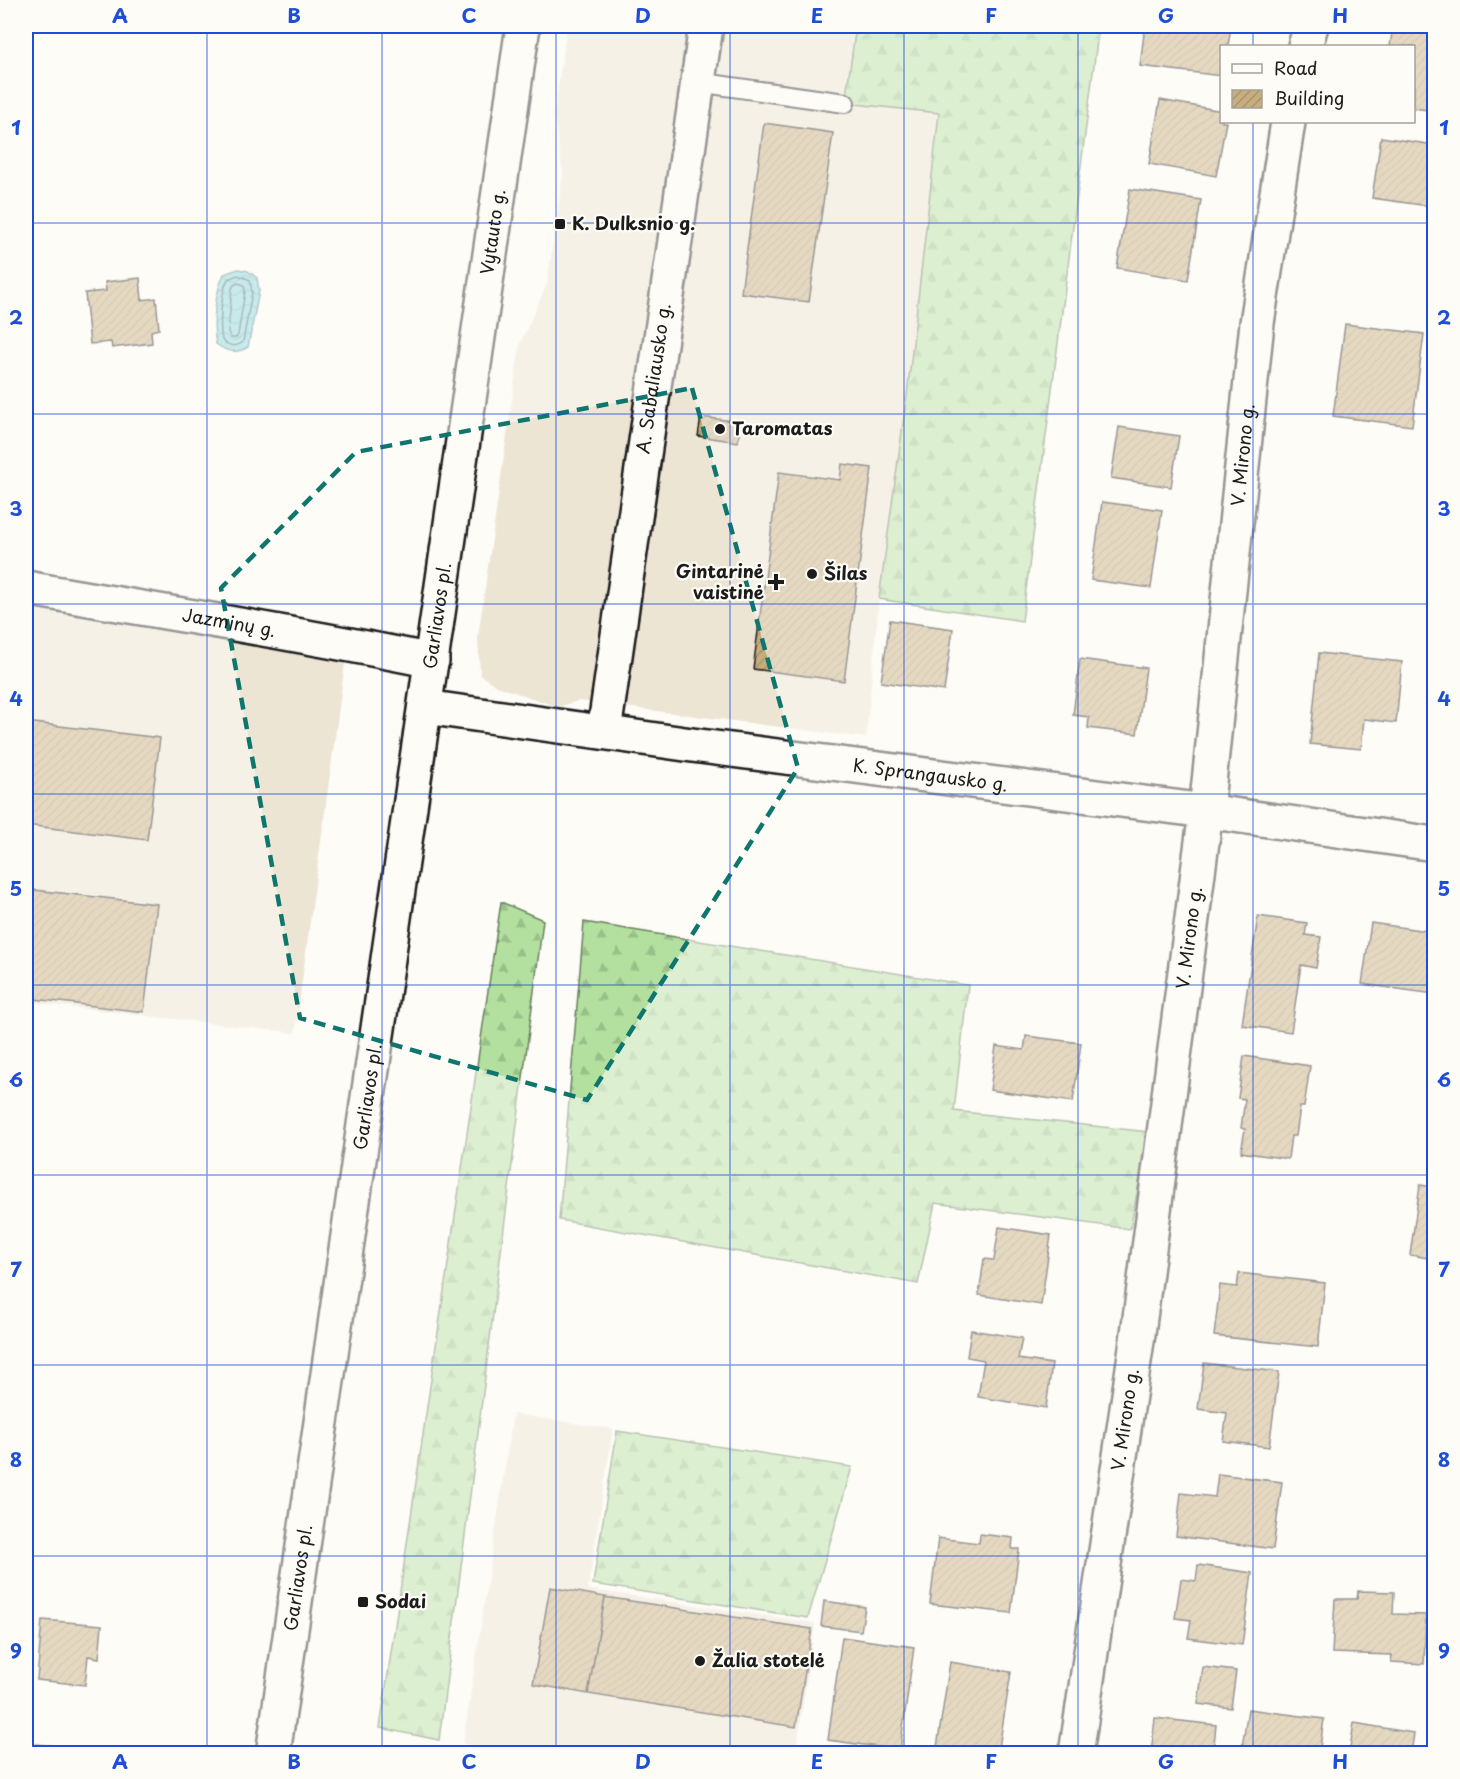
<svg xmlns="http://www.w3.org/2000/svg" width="1460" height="1779" font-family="'Playpen Sans',sans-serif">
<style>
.built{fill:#ede5d3}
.forest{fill:url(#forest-firs);stroke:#687e5e;stroke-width:1.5}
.water{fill:url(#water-waves);stroke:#5c8c92;stroke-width:1.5}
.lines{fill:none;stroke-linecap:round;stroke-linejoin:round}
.shore{stroke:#46676a;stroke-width:1.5}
.building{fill:url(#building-hatch);stroke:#1c1c1c;stroke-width:1.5}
.lane-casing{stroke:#1c1c1c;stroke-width:22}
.street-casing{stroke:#1c1c1c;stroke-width:38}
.primary-casing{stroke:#1c1c1c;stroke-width:38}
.lane{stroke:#fdfcf7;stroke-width:18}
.street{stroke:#fdfcf7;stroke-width:33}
.primary{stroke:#fdfcf7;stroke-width:33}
.marked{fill:none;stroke:#0f766e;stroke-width:4.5;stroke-dasharray:12 8;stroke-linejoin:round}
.grid{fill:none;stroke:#1d4ed8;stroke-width:1.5;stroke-opacity:0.55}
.poi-dot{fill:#1c1c1c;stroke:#fdfcf7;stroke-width:2}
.labels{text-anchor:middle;stroke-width:4.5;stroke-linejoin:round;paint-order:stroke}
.poi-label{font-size:18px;font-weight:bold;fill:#1c1c1c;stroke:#fdfcf7;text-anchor:start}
.street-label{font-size:18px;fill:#1c1c1c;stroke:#fdfcf7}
.neatline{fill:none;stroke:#1d4ed8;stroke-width:2}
.grid-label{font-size:20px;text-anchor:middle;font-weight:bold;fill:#1d4ed8}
</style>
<defs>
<pattern id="forest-firs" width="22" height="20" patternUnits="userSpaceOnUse" patternTransform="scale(1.5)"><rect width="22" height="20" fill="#b3e09f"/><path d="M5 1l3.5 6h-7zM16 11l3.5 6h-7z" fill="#99c088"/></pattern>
<pattern id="water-waves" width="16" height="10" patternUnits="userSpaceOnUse" patternTransform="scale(1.5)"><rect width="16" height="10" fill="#86d7e0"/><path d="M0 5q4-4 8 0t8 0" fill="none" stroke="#73b8c0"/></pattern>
<pattern id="building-hatch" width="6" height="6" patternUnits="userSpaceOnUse" patternTransform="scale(1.5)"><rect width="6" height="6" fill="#c8ae7e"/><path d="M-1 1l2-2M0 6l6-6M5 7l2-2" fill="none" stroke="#ab956c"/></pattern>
</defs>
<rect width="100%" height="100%" fill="#fdfcf7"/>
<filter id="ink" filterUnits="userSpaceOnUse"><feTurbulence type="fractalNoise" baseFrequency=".0167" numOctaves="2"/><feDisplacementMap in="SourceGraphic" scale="12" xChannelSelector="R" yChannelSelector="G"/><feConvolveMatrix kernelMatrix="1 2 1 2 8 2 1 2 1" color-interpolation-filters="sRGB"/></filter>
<g filter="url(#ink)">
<path class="built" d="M 567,26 L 856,26 L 845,103 L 939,113 L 908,387 L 879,599 L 866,738 L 578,701 L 558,707 L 497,686 L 480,675 L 478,637 L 520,344 L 547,284 L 563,174 L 554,116 Z
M 26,607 L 345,663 L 295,1033 L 26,1002 Z
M 513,1414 L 613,1429 L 588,1589 L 815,1623 L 796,1753 L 524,1754 L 463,1744 Z"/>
<path class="forest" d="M 856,26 L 1099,26 L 1022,621 L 879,599 L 908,387 L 939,113 L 845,103 Z
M 501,902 L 543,920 L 439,1740 L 380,1728 Z
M 584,922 L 968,985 L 954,1111 L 1149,1132 L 1130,1229 L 935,1203 L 918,1284 L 559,1220 Z
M 617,1431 L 852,1467 L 808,1618 L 593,1584 Z"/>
<path class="water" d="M 238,269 L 248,271 L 257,278 L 259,291 L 248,347 C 236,354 227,352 216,344 C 212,322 215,293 224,274 Z"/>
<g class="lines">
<path class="shore" d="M 238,275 L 250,280 L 252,292 L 243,342 C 236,348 228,346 222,340 C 219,326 221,291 228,279 Z
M 238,283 L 244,285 L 245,291 L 238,335 L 236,338 L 231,338 L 228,332 L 232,288 L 234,285 Z"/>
</g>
<path class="building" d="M 1145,26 L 1231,26 L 1228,46 L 1222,46 L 1222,76 L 1140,66 Z
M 1393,26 L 1434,30 L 1434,111 L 1414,108 L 1414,46 L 1390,46 Z
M 1160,100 L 1222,111 L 1222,122 L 1226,122 L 1216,176 L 1149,164 Z
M 764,123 L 833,133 L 809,302 L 741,293 Z
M 1381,137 L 1434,145 L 1434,164 L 1428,206 L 1372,198 Z
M 1130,189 L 1201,200 L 1188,280 L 1117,268 Z
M 140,278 L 142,300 L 156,298 L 159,329 L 151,331 L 152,343 L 112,348 L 111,342 L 90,344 L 85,293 L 106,291 L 105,282 Z
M 1345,324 L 1424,334 L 1412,426 L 1333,416 Z
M 701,417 L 741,422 L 738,442 L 698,436 Z
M 1119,427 L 1179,436 L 1171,487 L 1111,478 Z
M 842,464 L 872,468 L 844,681 L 753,669 L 779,472 L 840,480 Z
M 1102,502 L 1162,510 L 1151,588 L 1091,580 Z
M 890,620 L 953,629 L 944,691 L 881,682 Z
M 1319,653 L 1402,662 L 1396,723 L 1364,719 L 1361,749 L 1310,744 Z
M 1080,659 L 1146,668 L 1137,734 L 1088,728 L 1089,717 L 1073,715 Z
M 26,722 L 160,738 L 147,840 L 26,825 Z
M 26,889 L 157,904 L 144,1012 L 26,998 Z
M 1258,916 L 1307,923 L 1305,935 L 1321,937 L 1316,968 L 1301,965 L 1291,1032 L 1242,1025 Z
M 1371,923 L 1434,932 L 1434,994 L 1362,984 Z
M 1026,1036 L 1081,1043 L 1073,1102 L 990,1090 L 996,1046 L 1024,1050 Z
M 1244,1056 L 1310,1066 L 1304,1107 L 1300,1107 L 1296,1136 L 1291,1136 L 1288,1159 L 1241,1152 L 1245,1129 L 1241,1128 L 1245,1099 L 1238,1098 Z
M 1420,1185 L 1434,1187 L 1434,1259 L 1410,1255 Z
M 999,1227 L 1051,1235 L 1041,1305 L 979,1295 L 984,1259 L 994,1260 Z
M 1239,1273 L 1325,1283 L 1318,1347 L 1214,1336 L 1220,1285 L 1237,1287 Z
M 26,1288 L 30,1288 L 26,1321 Z
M 971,1330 L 1022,1338 L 1018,1359 L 1052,1364 L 1046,1408 L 978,1397 L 984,1360 L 967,1357 Z
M 1204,1363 L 1279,1372 L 1269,1447 L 1223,1441 L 1227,1413 L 1198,1409 Z
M 1218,1474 L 1282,1482 L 1273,1549 L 1176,1536 L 1181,1493 L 1215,1497 Z
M 980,1534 L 1013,1538 L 1012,1549 L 1019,1549 L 1011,1613 L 930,1604 L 938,1538 L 979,1543 Z
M 1198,1565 L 1252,1573 L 1242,1645 L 1188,1638 L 1191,1620 L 1175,1618 L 1181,1579 L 1196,1581 Z
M 550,1587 L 605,1597 L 588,1694 L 533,1684 Z
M 1358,1591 L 1394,1592 L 1393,1614 L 1426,1615 L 1424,1664 L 1391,1662 L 1392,1655 L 1332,1653 L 1335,1599 L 1357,1599 Z
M 605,1597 L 812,1629 L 796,1727 L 588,1694 Z
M 824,1601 L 865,1607 L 861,1631 L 821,1626 Z
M 42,1620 L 102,1625 L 99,1658 L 88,1656 L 85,1685 L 37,1680 Z
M 842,1637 L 914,1647 L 900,1750 L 828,1740 Z
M 950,1662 L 1011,1672 L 998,1754 L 936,1754 Z
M 1203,1667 L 1236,1671 L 1231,1708 L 1198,1704 Z
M 1248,1709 L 1324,1719 L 1319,1754 L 1241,1754 Z
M 1155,1718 L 1216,1725 L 1213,1754 L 1151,1754 Z
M 1354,1723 L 1414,1733 L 1411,1754 L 1349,1754 Z
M 36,1744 L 91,1749 L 91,1754 L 35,1754 Z"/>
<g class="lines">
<defs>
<path id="lane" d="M 697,82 L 845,103"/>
<g id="street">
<path d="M 1305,46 L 1311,26"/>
<path id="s1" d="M 26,588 C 161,612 297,633 432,661"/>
<path id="s2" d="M 425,707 L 692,745 L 1206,811 L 1434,844"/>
<path id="s3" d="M 604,732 C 636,496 671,261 706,26"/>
<path id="s4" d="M 1076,1754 L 1137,1341 L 1206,811 L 1257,323 L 1288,122"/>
</g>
<g id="primary">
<path id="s5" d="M 273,1754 L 523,26"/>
</g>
</defs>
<use href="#lane" class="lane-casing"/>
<use href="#street" class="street-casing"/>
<use href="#primary" class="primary-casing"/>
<use href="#lane" class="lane"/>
<use href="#street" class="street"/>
<use href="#primary" class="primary"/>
</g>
</g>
<path d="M0 0H1460V1779H0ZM 692,388 L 798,768 L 587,1100 L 300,1018 L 221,588 L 356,452 Z" fill="#fdfcf7" fill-opacity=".55" fill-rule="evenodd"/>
<path class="marked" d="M 692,388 L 798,768 L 587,1100 L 300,1018 L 221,588 L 356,452 Z"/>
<path class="grid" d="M 207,26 L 207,1754M 382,26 L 382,1754M 556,26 L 556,1754M 730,26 L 730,1754M 904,26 L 904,1754M 1078,26 L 1078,1754M 1253,26 L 1253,46M 1253,122 L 1253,1754M 26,223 L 1434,223M 26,414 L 1434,414M 26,604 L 1434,604M 26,794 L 1434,794M 26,985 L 1434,985M 26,1175 L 1434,1175M 26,1365 L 1434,1365M 26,1556 L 1434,1556"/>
<g class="poi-dot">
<rect x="554" y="218" width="12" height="12" rx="3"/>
<circle cx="720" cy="429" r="6"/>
<circle cx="812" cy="574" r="6"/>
<path d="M773 573h6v6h6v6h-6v6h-6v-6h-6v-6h6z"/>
<rect x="357" y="1596" width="12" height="12" rx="3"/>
<circle cx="700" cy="1661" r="6"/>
</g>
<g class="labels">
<g class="poi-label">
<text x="572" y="230">K. Dulksnio g.</text>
<text x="732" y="435">Taromatas</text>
<text x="764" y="578" text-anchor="end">Gintarinė<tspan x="764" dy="21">vaistinė</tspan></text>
<text x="824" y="580">Šilas</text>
<text x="375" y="1608">Sodai</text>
<text x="712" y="1667">Žalia stotelė</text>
</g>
<g class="street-label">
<text dy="6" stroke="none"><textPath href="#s5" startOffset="1538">Vytauto g.</textPath></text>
<text dy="6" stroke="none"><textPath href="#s3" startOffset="357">A. Sabaliausko g.</textPath></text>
<text dy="6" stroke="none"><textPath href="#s4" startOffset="1310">V. Mirono g.</textPath></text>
<text dy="6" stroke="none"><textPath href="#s5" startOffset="1150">Garliavos pl.</textPath></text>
<text dy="6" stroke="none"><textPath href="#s1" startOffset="206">Jazminų g.</textPath></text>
<text dy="6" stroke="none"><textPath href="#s2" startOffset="510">K. Sprangausko g.</textPath></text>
<text dy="6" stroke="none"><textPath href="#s4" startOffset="824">V. Mirono g.</textPath></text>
<text dy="6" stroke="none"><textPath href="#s5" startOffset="664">Garliavos pl.</textPath></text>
<text dy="6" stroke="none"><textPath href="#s4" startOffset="338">V. Mirono g.</textPath></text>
<text dy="6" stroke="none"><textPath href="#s5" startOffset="178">Garliavos pl.</textPath></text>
</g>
</g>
<rect width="1460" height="1779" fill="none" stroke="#fdfcf7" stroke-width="66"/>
<rect x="1220" y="45" width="195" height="78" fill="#fdfcf7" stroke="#a3a29f" stroke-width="1.5"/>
<rect x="1232" y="64" width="30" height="9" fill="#fdfcf7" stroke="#a3a29f" stroke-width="1.5"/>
<text x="1274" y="75" font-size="18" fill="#1c1c1c">Road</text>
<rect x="1232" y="90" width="30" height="18" fill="url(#building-hatch)" stroke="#a3a29f" stroke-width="1.5"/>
<text x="1274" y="105" font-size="18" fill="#1c1c1c">Building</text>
<rect x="33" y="33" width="1394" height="1713" class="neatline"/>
<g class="grid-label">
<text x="120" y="23">A</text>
<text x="294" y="23">B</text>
<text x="469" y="23">C</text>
<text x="643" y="23">D</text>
<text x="817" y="23">E</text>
<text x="991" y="23">F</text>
<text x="1166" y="23">G</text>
<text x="1340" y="23">H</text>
<text x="16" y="135">1</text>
<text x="1444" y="135">1</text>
<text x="16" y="325">2</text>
<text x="1444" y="325">2</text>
<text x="16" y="516">3</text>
<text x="1444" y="516">3</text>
<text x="16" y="706">4</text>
<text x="1444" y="706">4</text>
<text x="16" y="896">5</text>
<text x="1444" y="896">5</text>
<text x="16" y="1087">6</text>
<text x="1444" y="1087">6</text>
<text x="16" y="1277">7</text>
<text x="1444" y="1277">7</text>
<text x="16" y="1467">8</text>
<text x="1444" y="1467">8</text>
<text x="16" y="1658">9</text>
<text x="1444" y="1658">9</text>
<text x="120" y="1769">A</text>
<text x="294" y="1769">B</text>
<text x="469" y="1769">C</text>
<text x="643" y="1769">D</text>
<text x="817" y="1769">E</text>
<text x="991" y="1769">F</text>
<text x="1166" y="1769">G</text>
<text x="1340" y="1769">H</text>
</g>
</svg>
